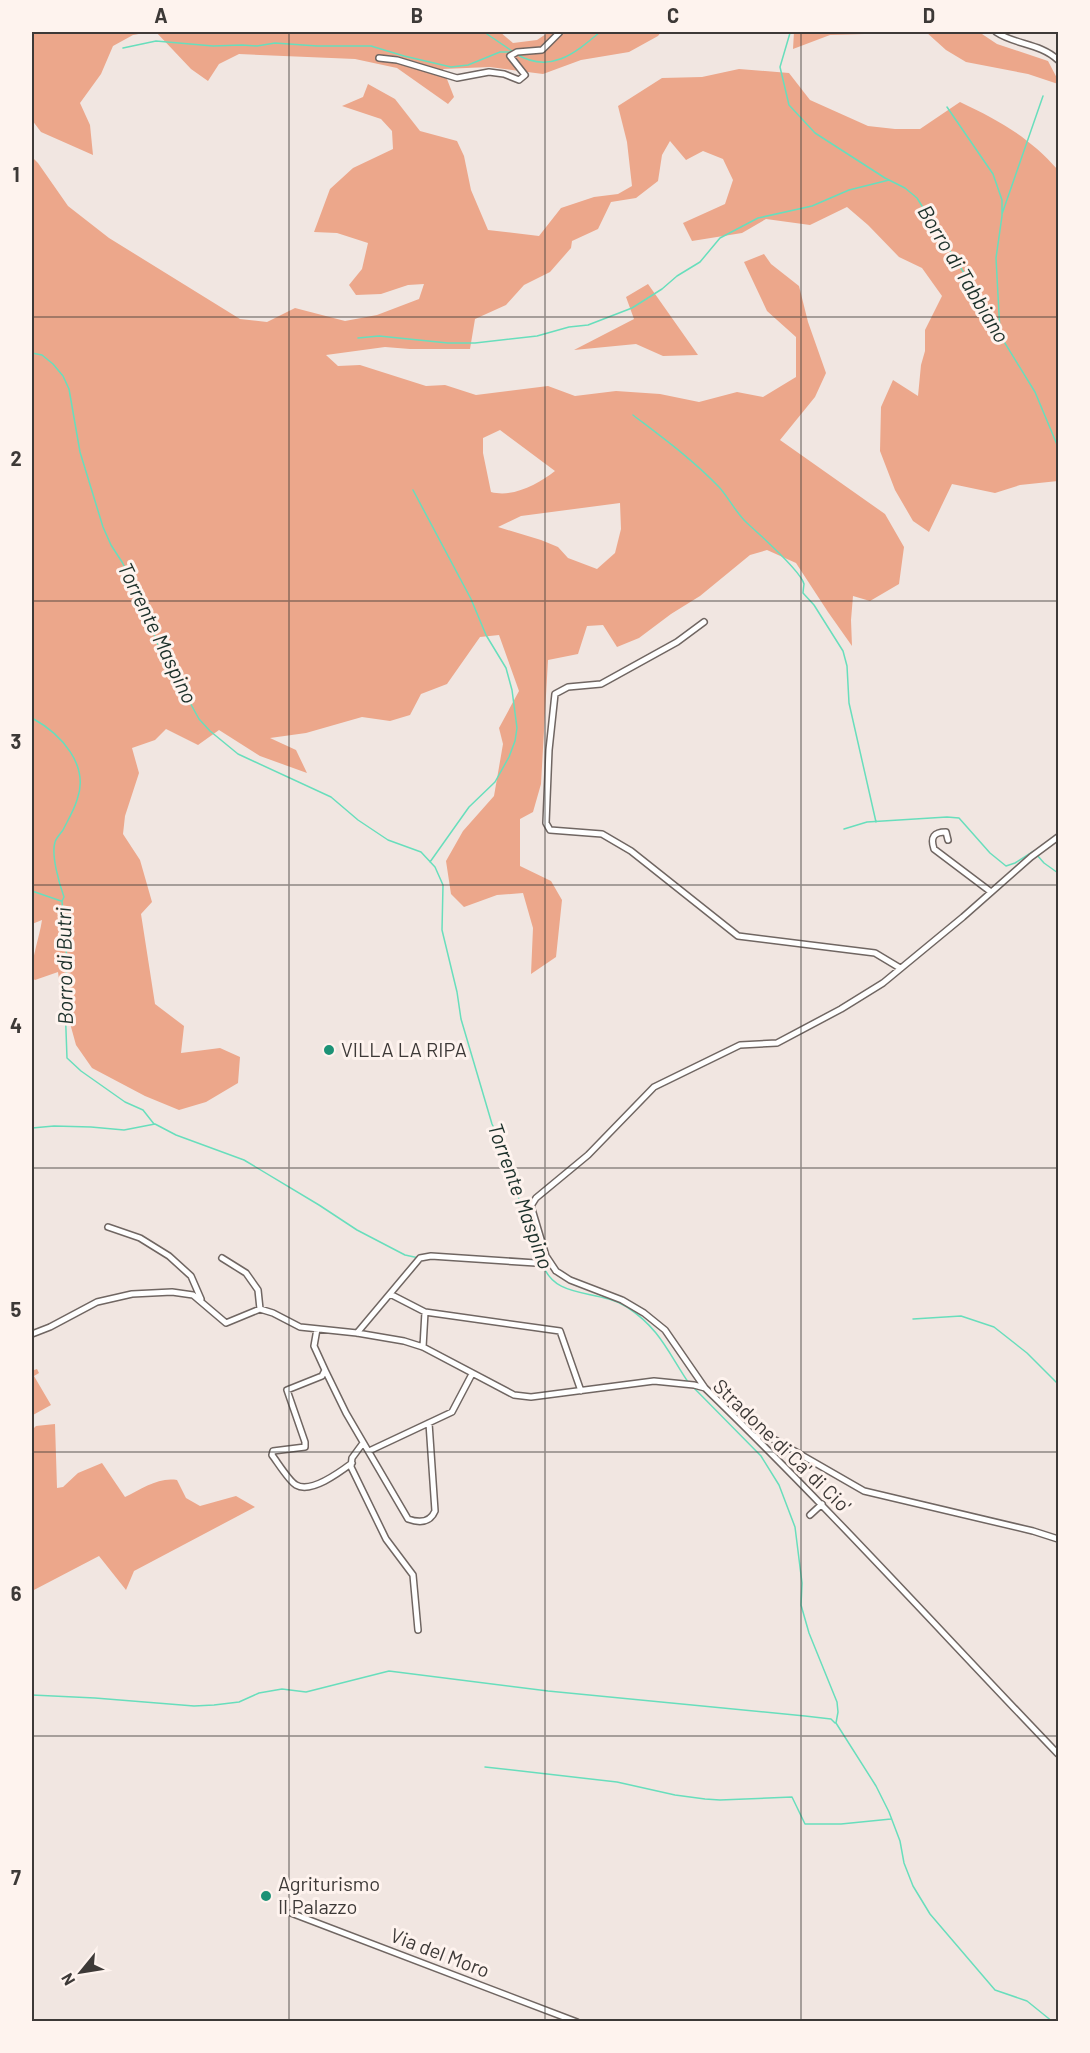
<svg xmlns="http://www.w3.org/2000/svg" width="1090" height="2053" font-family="Barlow,sans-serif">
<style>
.green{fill:#eca78b;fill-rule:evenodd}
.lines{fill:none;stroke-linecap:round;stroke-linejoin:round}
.stream{stroke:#68debc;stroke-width:1.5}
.minor-casing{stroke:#706662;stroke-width:8}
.minor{stroke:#fff;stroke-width:5}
.grid{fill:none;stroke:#3d3937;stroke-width:1.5;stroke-opacity:0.55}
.poi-dot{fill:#1c9276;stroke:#fef3ee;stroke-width:2}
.labels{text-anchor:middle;stroke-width:6;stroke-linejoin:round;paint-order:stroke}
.poi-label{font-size:20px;fill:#3d3937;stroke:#fef3ee;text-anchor:start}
.street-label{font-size:20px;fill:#3d3937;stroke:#fef3ee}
.water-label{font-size:21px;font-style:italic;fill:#1c302a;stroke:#fef3ee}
.neatline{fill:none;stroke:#3d3937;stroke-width:2}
.grid-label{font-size:20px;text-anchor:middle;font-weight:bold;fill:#3d3937}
</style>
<rect width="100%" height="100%" fill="#f1e6e1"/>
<path class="green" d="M 32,32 L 150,32 L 133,35 L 113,46 L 101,74 L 80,103 L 90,125 L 93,155 L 41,132 L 32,120 Z
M 156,32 L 500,32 L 513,43 L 537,40 L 549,32 L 661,32 L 658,36 L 629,52 L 581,60 L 543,74 L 490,67 L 443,69 L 454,97 L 448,104 L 397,68 L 355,59 L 239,54 L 219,64 L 208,81 L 191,69 Z
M 794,32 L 909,32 L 899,33 L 830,35 L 793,49 Z
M 926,32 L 979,32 L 997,44 L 1048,61 L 1058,80 L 1058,84 L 1028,74 L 966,62 L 946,50 Z
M 739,69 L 789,73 L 810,100 L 868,126 L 895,129 L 920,129 L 960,102 C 1000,121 1029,137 1058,170 L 1058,481 L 1020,485 L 995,493 L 952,484 L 929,532 L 913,521 L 895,490 L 880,451 L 881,407 L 893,380 L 918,396 L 921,365 L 925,351 L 925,330 L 942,296 L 922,268 L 899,257 L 868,225 L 847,207 L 810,225 L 766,219 L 742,233 L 692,241 L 683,223 L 725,204 L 733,180 L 723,159 L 703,151 L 686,160 L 670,141 L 662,155 L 658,181 L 636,198 L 611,202 L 598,229 L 572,241 L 571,248 L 550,272 L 524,285 L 506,305 L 475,319 L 470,349 L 410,349 L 385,347 L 326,355 L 338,366 L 360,365 L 426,386 L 445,385 L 476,395 L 548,386 L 575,396 L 616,391 L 660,394 L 699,402 L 737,392 L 763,397 L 796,377 L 796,337 L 767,311 L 744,262 L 764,254 L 771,264 L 799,286 L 808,322 L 826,373 L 815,397 L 780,440 L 885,514 L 904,547 L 899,584 L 870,601 L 853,596 L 851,620 L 852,646 L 828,612 L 796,563 L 767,550 L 750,555 L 700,596 L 671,614 L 639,638 L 617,647 L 603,625 L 587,626 L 578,654 L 548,660 L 541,784 L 533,812 L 520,819 L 520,866 L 551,881 L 562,900 L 556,957 L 531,974 L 533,928 L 523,893 L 497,895 L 464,907 L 451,894 L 446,861 L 463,831 L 494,796 L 503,744 L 499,728 L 519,691 L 499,635 L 480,637 L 447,684 L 421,694 L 410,715 L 390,721 L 362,717 L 306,733 L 270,738 L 296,750 L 307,773 L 260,756 L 219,730 L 198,745 L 166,729 L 155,740 L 132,748 L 139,773 L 125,816 L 123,834 L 140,860 L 152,902 L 141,914 L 155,1004 L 184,1026 L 181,1053 L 220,1048 L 240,1057 L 238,1083 L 206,1102 L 179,1110 L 145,1096 L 92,1068 L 76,1045 L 60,987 L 58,972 L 35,980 L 32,978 C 31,958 39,940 42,920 L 32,924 L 32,157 L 38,163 L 68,206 L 109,238 L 240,319 L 267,322 L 295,308 L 345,321 L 377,315 L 419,299 L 424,284 L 408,285 L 381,294 L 356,295 L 349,285 L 362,269 L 368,243 L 337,233 L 314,232 L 330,189 L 353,168 L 393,149 L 392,131 L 381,119 L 342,106 L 363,97 L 368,84 L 395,99 L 420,131 L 457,141 L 464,156 L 471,190 L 488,230 L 539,236 L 561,208 L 594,197 L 618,194 L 632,186 L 627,142 L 618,106 L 662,78 L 702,77 ZM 500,430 L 555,471 C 538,484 513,498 491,492 L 483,453 L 483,438 ZM 620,503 L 621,529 L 615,553 L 597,569 L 568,558 L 558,547 L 541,540 L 498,527 L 521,516 Z
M 648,284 L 698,355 L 663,356 L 636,344 L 574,350 L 634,319 L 626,297 Z
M 32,1367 L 34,1370 L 37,1369 L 39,1373 L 34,1376 L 51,1405 L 33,1415 Z
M 55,1424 L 57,1488 L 63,1487 L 78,1473 L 102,1463 L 125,1497 C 142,1489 158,1477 177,1480 L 186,1498 L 200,1506 L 236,1496 L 255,1507 L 134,1571 L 126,1590 L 99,1556 L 32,1591 L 32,1430 L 36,1426 Z"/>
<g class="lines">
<path class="stream" d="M 484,32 L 512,51
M 771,32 L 790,33 L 780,67 L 789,105 L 815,133 L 885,178 L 905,188 L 917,198 L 974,289 L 984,309 L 1035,392 L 1058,447
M 123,48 L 156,41 L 213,46 L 242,45 L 257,46 L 275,43 L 317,46 L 371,46 L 404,56 L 451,67 L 468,65 L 500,52 L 512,52
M 516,54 C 550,74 574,54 600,32
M 947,107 L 993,174 L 1002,200 L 1002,216 L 996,258 L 1000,332
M 1002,214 L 1043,96
M 358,338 L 379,336 L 448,343 L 475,343 L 537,336 L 569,327 L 588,325 L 632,308 L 662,289 L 677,276 L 700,262 L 720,238 L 758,218 L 812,206 L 849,190 L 889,180
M 32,353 L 42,355 L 53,364 L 63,376 L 69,389 L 80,452 L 103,527 L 111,545 L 122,562 L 145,606 L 157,643 L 199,719 L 210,731 L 238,754 L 331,797 L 358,820 L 388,840 L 421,852 L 435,867 L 443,885 L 442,930 L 457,992 L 461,1019 L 492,1124 L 500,1140 L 527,1224 L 540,1258
M 633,415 C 663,438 692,459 719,487 C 729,498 736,513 747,523 C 758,533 801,571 804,584 C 804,584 803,592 803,593 L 814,605 L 843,651 L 847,666 L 849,703 L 876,822
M 413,490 L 471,599 L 486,635 L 506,668 L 512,690 L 517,728 L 515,741 L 509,757 L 495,782 L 469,807 L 430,862
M 32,718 C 61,734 90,765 77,800 C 74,810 68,820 63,830 C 61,833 56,838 55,842 C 51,855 59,883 64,897 L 62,901 L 67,960 L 65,1003 L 67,1058 L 81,1071 L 125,1102 L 143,1110 L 154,1124
M 844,829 L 867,822 L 947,817 L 959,818 L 990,853 L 1006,866 L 1015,863 L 1034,851
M 1037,855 L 1044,863 L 1058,873
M 32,891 L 61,901
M 32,1128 L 54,1126 L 91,1127 L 124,1130 L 155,1124 L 176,1135 L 244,1160 L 319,1205 L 357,1230 L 405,1255 L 419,1258
M 542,1263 C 555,1301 597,1288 627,1307 C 659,1328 668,1352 688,1382
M 913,1319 L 961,1316 L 994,1327 L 1027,1353 L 1058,1384
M 693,1387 L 761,1456 L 779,1485 L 795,1527 L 802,1583 L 801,1605 L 809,1633 L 837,1702 L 838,1712 L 836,1723 L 876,1786 L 889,1812 L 900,1841 L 904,1863 L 913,1886 L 930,1914 L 995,1990 L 1027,2001 L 1053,2022
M 32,1695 L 95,1698 L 194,1706 L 214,1705 L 239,1702 L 259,1693 L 282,1689 L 306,1692 L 389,1671 L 548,1691 L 805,1716 L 831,1719 L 835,1723
M 485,1767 L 617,1782 L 675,1795 L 705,1799 L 720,1800 L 792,1797 L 805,1824 L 841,1824 L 891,1819"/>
<defs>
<path id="minor" d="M 996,32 C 1015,45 1040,43 1058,60
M 379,58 L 397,60 L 457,78 L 489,72 L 504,74 L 519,80 L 525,75 L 510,56 L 517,52 L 542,50 L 559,33 L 558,32
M 704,622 L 677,642 L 601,684 L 568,687 L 555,694 L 549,750 L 546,823 L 550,830 L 602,834 L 631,851 L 738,936 L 875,953 L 900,968
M 948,840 L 946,832 C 934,832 930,837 934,849 L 991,892
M 108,1227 L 140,1238 L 169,1256 L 191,1276 L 201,1299
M 222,1258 L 246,1273 L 258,1290 L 260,1309
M 390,1294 L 425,1312 L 560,1331 L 581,1391
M 317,1329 L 314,1346 L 325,1370 L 322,1376 L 287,1390 L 305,1442 L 305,1447 L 273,1451 L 272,1455 C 278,1463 289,1481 296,1485 C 311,1494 340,1472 352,1463
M 357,1333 L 420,1258 L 431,1256 L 536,1263 L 546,1256
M 32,1334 L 50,1327 L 97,1302 L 132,1294 L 172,1292 L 193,1295 L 226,1323 L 260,1309 L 273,1313 L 300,1327 L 357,1333 L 404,1341 L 423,1347 L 514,1395 L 531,1397 L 654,1381 L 694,1385 L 705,1388 C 827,1506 941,1632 1058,1754
M 423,1347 L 425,1312
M 325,1370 L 346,1413 L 408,1519 C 419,1523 430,1523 435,1511 L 429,1423
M 705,1388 L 665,1330 L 644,1313 L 622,1300 L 570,1280 L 556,1271 L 546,1256 L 531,1206 L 536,1198 L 588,1155 L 654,1087 L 740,1045 L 777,1043 L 841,1009 L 883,983 L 963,917 L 1031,857 L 1058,837
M 755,1436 L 766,1436 L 777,1441 L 864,1491 L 1033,1531 L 1058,1539
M 363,1443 L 352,1458 L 351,1467 L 386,1539 L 413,1575 L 418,1630
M 369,1451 L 452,1412 L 472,1374
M 810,1515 L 822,1504
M 291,1913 L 577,2022"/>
</defs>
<use href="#minor" class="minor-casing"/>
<use href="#minor" class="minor"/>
</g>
<path class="grid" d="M 289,32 L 289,2022M 545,32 L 545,2022M 801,32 L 801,2022M 32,317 L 1058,317M 32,601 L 1058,601M 32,885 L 1058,885M 32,1168 L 1058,1168M 32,1452 L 1058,1452M 32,1736 L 1058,1736"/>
<g class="poi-dot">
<circle cx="329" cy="1050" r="6"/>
<circle cx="266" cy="1896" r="6"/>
</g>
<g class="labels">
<g class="poi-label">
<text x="341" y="1057">VILLA LA RIPA</text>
<text x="278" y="1891">Agriturismo<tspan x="278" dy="23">Il Palazzo</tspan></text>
</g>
<g class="street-label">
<text transform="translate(782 1446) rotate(44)" y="7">Stradone di Ca' di Cio'</text>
<text transform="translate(440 1953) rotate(21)" y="7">Via del Moro</text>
</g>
<g class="water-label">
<text transform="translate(963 274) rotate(59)" y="7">Borro di Tabbiano</text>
<text transform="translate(157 633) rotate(64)" y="7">Torrente Maspino</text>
<text transform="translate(65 966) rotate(-91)" y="7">Borro di Butri</text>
<text transform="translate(520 1196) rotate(70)" y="7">Torrente Maspino</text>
</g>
</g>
<rect width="1090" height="2053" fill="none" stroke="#fef3ee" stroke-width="66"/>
<g transform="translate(81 1972) rotate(240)" stroke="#fef3ee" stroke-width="4.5" paint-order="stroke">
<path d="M0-4.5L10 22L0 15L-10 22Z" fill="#3d3937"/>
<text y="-9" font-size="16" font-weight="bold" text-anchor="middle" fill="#3d3937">N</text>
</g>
<rect x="33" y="33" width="1024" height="1987" class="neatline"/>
<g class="grid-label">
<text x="161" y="23">A</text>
<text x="417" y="23">B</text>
<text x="673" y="23">C</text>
<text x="929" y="23">D</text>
<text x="16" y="182">1</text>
<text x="16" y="466">2</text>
<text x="16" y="749">3</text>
<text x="16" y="1033">4</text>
<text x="16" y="1317">5</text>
<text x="16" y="1601">6</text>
<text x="16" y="1885">7</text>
</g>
</svg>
